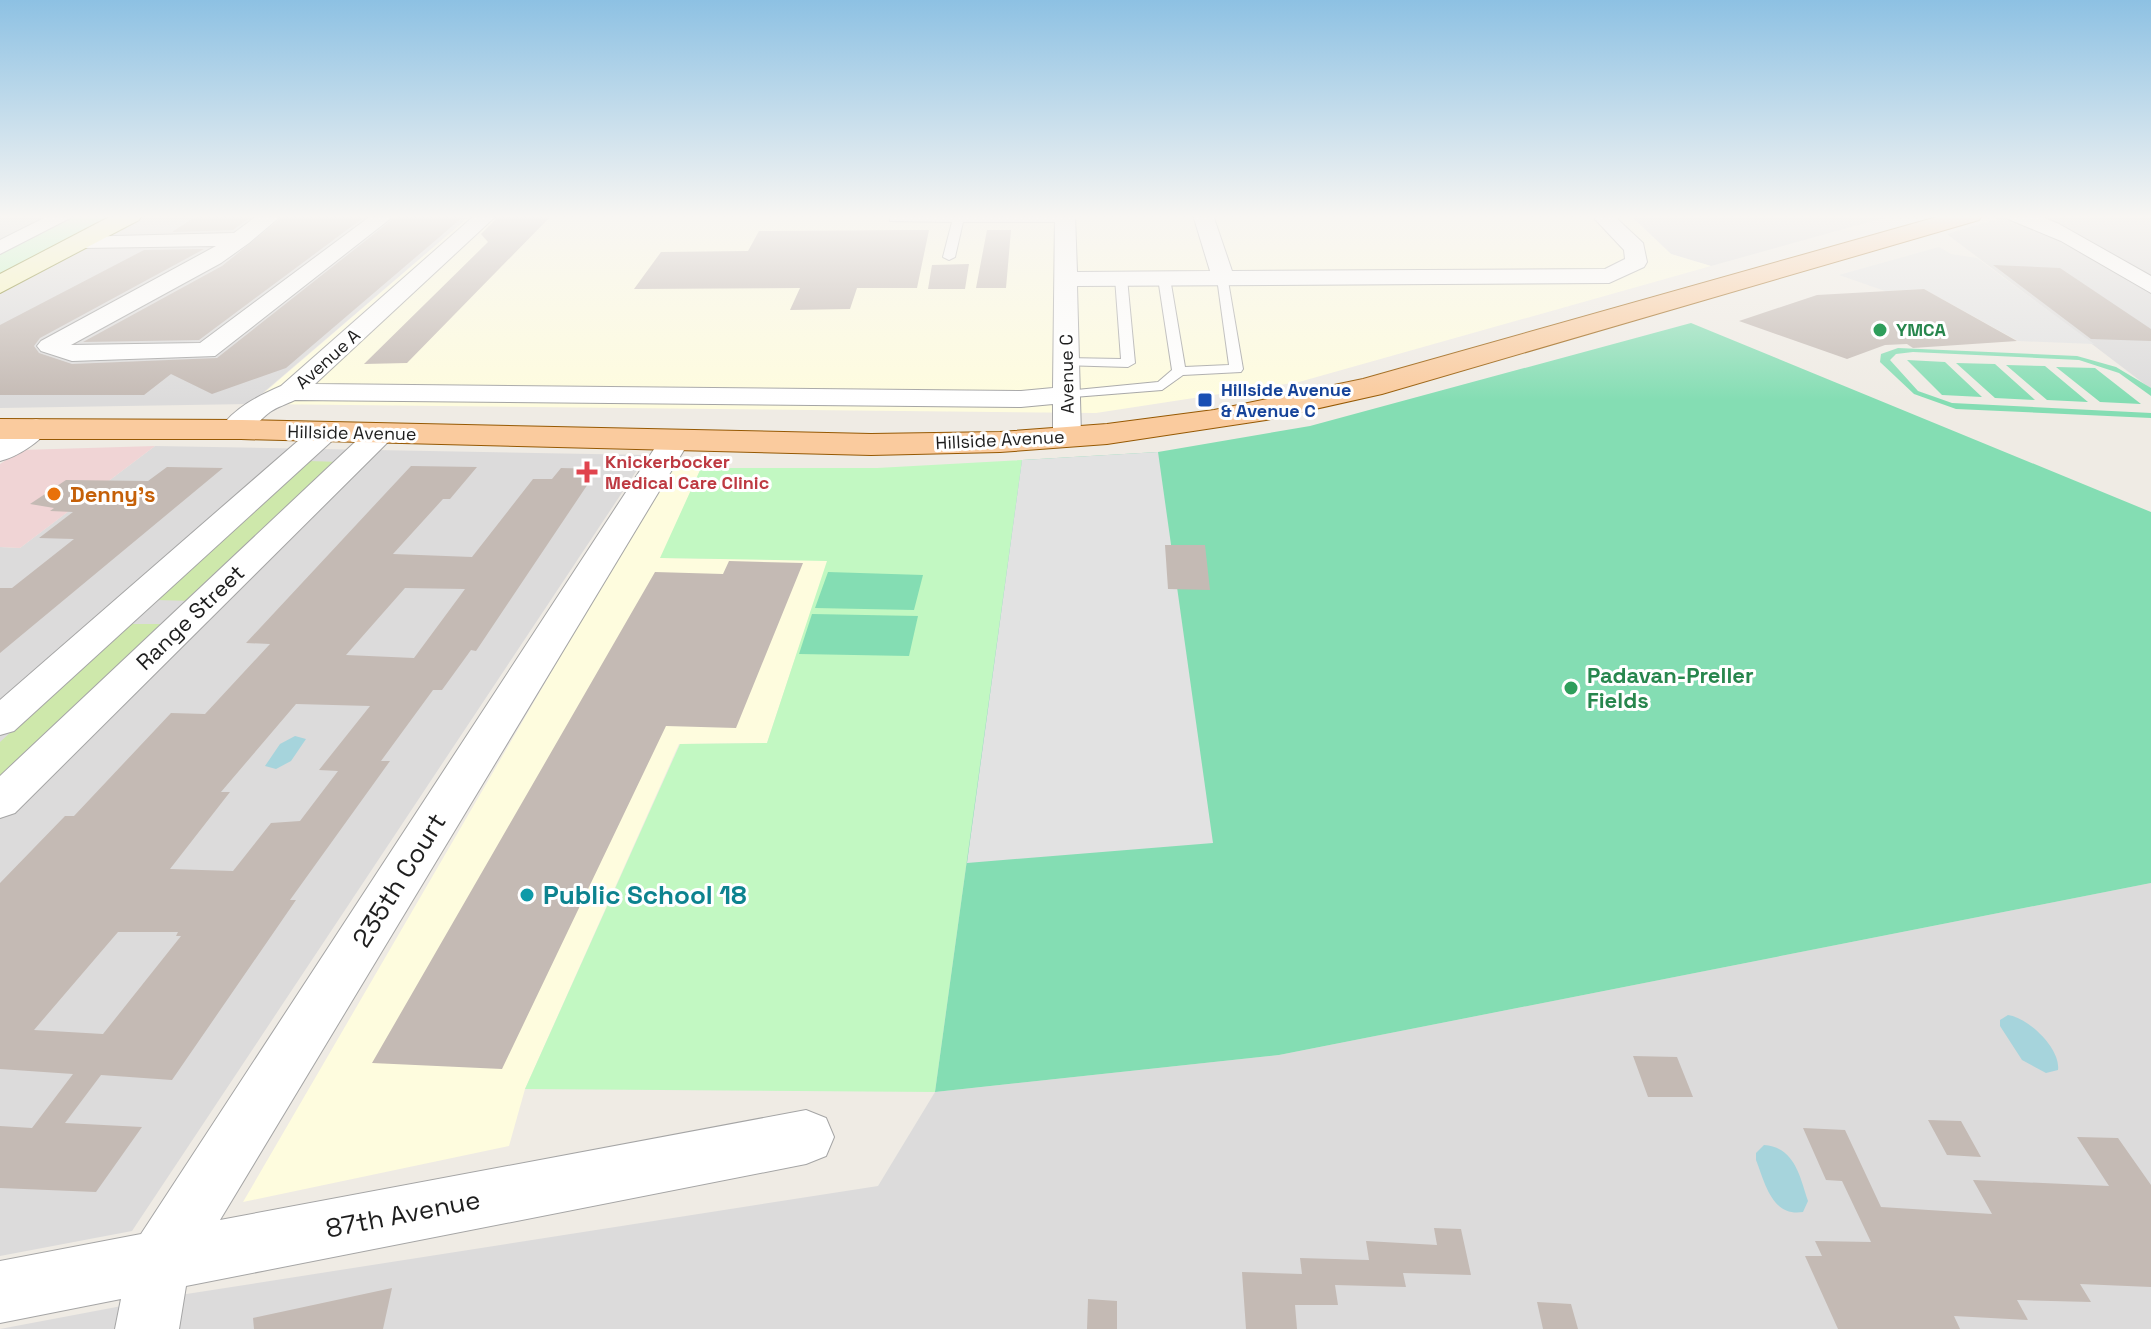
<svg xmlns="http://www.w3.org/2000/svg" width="2151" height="1329" font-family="'Space Grotesk',sans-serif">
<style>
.residential{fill:#dcdbdb}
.commercial{fill:#f0d4d5}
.education{fill:#fefcde}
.grass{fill:#cee8ab}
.park{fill:#c2f8c2}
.pitch{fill:#84ddb3}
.parking{fill:#e2e2e2}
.water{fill:#a6d4dc}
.building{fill:#c4bab4;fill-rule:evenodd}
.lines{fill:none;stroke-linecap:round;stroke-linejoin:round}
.service-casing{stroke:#a5a5a5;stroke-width:2}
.minor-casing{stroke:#a5a5a5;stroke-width:2}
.secondary-casing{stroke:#717407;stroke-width:2}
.primary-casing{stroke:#965903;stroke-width:2}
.service{fill:#fff;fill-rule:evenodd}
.minor{fill:#fff;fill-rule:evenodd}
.secondary{fill:#f8f6b9;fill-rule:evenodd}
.primary{fill:#facb9e;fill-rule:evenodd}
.leisure-dot{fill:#2e9e5b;stroke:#fff;stroke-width:3}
.transit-dot{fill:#1a4fb4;stroke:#fff;stroke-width:3}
.health-dot{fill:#e0444e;stroke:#fff;stroke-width:3}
.food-dot{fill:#e8710a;stroke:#fff;stroke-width:3}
.culture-dot{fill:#0f9aa8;stroke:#fff;stroke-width:3}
.labels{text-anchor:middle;stroke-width:6;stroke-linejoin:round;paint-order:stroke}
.far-leisure-label{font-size:18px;font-weight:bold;fill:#27864d;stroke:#fff;text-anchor:start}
.far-street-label{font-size:18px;fill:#1e1e1e;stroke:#fff}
.far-transit-label{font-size:18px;font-weight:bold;fill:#164399;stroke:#fff;text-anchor:start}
.far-health-label{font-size:18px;font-weight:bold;fill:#be3a42;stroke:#fff;text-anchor:start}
.food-label{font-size:22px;font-weight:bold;fill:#c56008;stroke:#fff;text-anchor:start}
.street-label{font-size:22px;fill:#1e1e1e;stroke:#fff}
.leisure-label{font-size:22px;font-weight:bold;fill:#27864d;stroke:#fff;text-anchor:start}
.near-street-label{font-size:26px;fill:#1e1e1e;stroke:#fff}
.near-culture-label{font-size:26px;font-weight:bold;fill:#0d838f;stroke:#fff;text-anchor:start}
</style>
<rect width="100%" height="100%" fill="#efebe4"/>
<path class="residential" d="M 0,215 L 53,215 L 0,240 Z
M 145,215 L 471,215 L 250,404 L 0,408 L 0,294 Z
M 1630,215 L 1894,215 L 1711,266 L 1671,254 Z
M 2010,215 L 2151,215 L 2151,389 L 1947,234 Z
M 155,446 L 647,455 L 132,1231 L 0,1256 L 0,547 L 20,548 Z
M 2151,883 L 2151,1329 L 0,1329 L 180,1295 L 878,1186 L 935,1092 L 1279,1055 Z"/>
<path class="commercial" d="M 155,446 L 20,548 L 0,547 L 0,464 L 21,450 Z"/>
<path class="education" d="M 471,215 L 1630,215 L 1671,254 L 1711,266 L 1299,382 L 1096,413 L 251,404 Z
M 670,468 L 701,468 L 661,558 L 828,560 L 767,743 L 679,744 L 525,1089 L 509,1146 L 243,1202 Z"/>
<path class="grass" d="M 309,461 L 340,462 L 193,601 L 156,600 Z
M 129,624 L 164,624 L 0,780 L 0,742 Z"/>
<path class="park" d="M 78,215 L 116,215 L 0,275 L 0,254 Z
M 1022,460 L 935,1092 L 525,1089 L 680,744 L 767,743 L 827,561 L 660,558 L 701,468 L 877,468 Z"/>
<path class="pitch" d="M 1691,323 L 2151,512 L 2151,883 L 1279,1055 L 935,1092 L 1022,460 L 1158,452 L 1310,426 Z
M 1898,348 L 2077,356 L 2116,367 L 2151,388 L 2151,396 L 2119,373 L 2079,360 L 1913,352 L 1896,354 L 1890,360 L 1918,391 L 1952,403 L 2151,413 L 2151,418 L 1956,409 L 1914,394 L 1880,362 L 1881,354 Z
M 1907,360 L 1945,362 L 1982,397 L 1942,395 Z
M 1956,363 L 1995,364 L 2035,400 L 1995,398 Z
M 2006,365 L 2045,366 L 2088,402 L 2047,400 Z
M 2056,367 L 2095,368 L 2141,404 L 2100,402 Z
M 828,572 L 923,575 L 914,610 L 815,608 Z
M 812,614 L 918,616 L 909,656 L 799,654 Z"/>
<path class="parking" d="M 1939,247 L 1951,254 L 1977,258 L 2094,344 L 2018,341 L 1924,289 L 1885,291 L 1839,275 Z
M 1158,452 L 1213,843 L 967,863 L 1022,460 Z"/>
<path class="water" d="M 295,736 L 306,739 L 291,761 L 276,769 L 265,766 L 280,744 Z
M 2008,1015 C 2029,1018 2061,1049 2058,1070 L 2046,1073 L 2022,1060 L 2000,1026 L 2000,1020 Z
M 1764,1145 C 1795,1147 1800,1177 1808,1201 L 1803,1212 C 1772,1217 1765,1183 1756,1160 L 1756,1153 Z"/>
<path class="building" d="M 198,215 L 253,215 L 233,230 L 172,232 Z
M 285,215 L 367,215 L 199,340 L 83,342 L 222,266 Z
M 398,215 L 470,215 L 466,219 L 464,216 L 286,368 L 212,394 L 171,374 L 144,395 L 0,395 L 0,325 L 144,250 L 204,249 L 40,338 L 34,346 L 39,353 L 72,364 L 217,358 Z
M 500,215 L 552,215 L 407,363 L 364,364 L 488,242 L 481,234 Z
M 904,230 L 929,230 L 917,288 L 857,288 L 850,309 L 790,310 L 800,288 L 634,289 L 661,252 L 748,251 L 759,231 Z
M 987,230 L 1011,230 L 1006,288 L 976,288 Z
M 969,264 L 965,289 L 928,289 L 932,265 Z
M 1993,265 L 2060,268 L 2151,329 L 2151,341 L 2091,339 Z
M 1924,289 L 2017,341 L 1913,348 L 1907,344 L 1885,345 L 1847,359 L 1739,321 L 1817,295 Z
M 411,466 L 477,467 L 450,499 L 443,499 L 393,554 L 472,557 L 533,479 L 552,479 L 561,468 L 598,469 L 476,651 L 471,650 L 442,690 L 433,690 L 381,761 L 390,761 L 290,900 L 296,900 L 172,1080 L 101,1075 L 65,1123 L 142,1127 L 96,1192 L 0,1188 L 0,1126 L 32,1128 L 73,1074 L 0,1069 L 0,883 L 65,816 L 74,816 L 171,713 L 205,714 L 270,644 L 246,643 ZM 405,588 L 465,589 L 414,658 L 346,655 ZM 296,704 L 370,706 L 319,770 L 338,771 L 300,821 L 271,823 L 233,871 L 170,869 L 230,792 L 221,792 ZM 118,932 L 178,932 L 176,936 L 181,936 L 103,1034 L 34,1030 Z
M 167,467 L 223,468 L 0,653 L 0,588 L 12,588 L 74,539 L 39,538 L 73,512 L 50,511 L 54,508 L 30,504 L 66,480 L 148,481 Z
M 1165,545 L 1205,545 L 1210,590 L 1168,589 Z
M 729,561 L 803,563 L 736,728 L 666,726 L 502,1069 L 372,1063 L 655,572 L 723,574 Z
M 1633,1056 L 1677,1057 L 1693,1097 L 1648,1097 Z
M 1928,1120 L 1961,1121 L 1981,1157 L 1947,1155 Z
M 1803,1128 L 1845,1130 L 1881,1207 L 1992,1214 L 1973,1180 L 2109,1186 L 2077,1137 L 2118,1138 L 2151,1185 L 2151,1287 L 2080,1284 L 2091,1302 L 2017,1300 L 2028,1320 L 1954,1316 L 1960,1329 L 1838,1329 L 1805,1256 L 1822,1256 L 1815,1241 L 1871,1242 L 1842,1181 L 1826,1180 Z
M 1434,1228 L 1461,1229 L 1471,1275 L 1403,1273 L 1406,1287 L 1335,1285 L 1338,1305 L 1295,1305 L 1297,1329 L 1246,1329 L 1242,1272 L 1302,1274 L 1300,1258 L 1369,1260 L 1366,1241 L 1437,1245 Z
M 392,1288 L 383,1329 L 254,1329 L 253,1318 Z
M 1088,1299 L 1117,1301 L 1117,1329 L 1087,1329 Z
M 1537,1302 L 1571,1304 L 1578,1329 L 1543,1329 Z"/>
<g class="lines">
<defs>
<path id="service" d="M 894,216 L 1065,216 L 1070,219 L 1065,222 L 963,222 L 955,257 L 949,260 L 943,257 L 952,222 L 890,221 L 890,217 Z
M 1121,274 L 1127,278 L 1135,363 L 1128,367 L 1061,365 L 1059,362 L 1066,358 L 1121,359 L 1115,278 Z
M 1164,274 L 1170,278 L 1185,367 L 1229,365 L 1217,278 L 1227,275 L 1243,369 L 1241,372 L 1183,375 L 1162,390 L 1061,398 L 1059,395 L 1066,391 L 1158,382 L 1172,370 L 1158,278 Z"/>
<path id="minor" d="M 50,215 L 76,215 L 0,254 L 0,240 Z
M 258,215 L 282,215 L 249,243 L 221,263 L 71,345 L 200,343 L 372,215 L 395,215 L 215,356 L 72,361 L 41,351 L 37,346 L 41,341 L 216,246 L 83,248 L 72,242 L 75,237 L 234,233 Z
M 475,215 L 497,215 L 315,384 L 1021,391 L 1053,388 L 1055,215 L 1075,215 L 1077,272 L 1210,271 L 1193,215 L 1213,215 L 1232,271 L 1605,269 L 1625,259 L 1624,250 L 1591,215 L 1613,215 L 1643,243 L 1647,262 L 1644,267 L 1609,283 L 1077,286 L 1081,436 L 1077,442 L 1067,445 L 1057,442 L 1053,436 L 1053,404 L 1021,407 L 295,400 C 287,404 277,407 270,412 C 254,424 246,441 224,435 L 220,429 C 234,408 258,396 281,386 Z
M 2005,215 L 2037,215 L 2059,224 L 2151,276 L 2151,293 L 2061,241 L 2008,219 Z
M 36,419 L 46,422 L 50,428 C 40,442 17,457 0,461 L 0,439 L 26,422 Z
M 324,424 L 334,427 L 338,433 L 334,439 L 14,731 L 0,735 L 0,700 L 314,427 Z
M 381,424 L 391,427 L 395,433 L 391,439 L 15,813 L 0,818 L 0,776 L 371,427 Z
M 675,431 L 685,434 L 690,440 L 220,1220 L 806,1110 L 826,1118 L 834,1137 L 826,1156 L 806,1164 L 186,1286 L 179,1329 L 115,1329 L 121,1299 L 0,1323 L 0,1261 L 141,1234 L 660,440 L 665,434 Z"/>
<path id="secondary" d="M 113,215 L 142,215 L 139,220 L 0,293 L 0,274 Z"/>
<path id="primary" d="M 1944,215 L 1982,215 L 1979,220 L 1382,394 L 1266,420 L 1107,444 L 1000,452 L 871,455 L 241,439 L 0,439 L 0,419 L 241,420 L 871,434 L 1000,432 L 1107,424 L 1214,410 L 1363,379 Z"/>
</defs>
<use href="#service" class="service-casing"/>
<use href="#minor" class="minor-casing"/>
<use href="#secondary" class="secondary-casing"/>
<use href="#primary" class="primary-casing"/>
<use href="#service" class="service"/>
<use href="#minor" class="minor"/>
<use href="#secondary" class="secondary"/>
<use href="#primary" class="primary"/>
</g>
<linearGradient id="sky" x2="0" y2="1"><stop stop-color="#8dc1e3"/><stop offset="0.54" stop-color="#f8f6f3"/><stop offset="1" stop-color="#f8f6f3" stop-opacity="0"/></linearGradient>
<rect width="2151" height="401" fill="url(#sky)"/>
<g class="leisure-dot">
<circle cx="1880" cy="330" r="8"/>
<circle cx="1571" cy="688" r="8"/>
</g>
<rect class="transit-dot" x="1197" y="392" width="16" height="16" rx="4"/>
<path class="health-dot" d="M583 460h8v8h8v8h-8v8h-8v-8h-8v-8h8z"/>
<circle class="food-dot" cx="54" cy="494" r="8"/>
<circle class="culture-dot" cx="527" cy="895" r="8"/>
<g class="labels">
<g class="far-leisure-label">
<text x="1896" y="336">YMCA</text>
</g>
<g class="far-street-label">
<text transform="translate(328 359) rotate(-42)" y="6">Avenue A</text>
<text transform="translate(1067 374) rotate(-91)" y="6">Avenue C</text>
<text transform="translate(352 433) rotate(1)" y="6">Hillside Avenue</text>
<text transform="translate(1000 440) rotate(-3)" y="6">Hillside Avenue</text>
</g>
<g class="far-transit-label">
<text x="1221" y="396">Hillside Avenue<tspan x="1221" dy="21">&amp; Avenue C</tspan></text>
</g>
<g class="far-health-label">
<text x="605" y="468">Knickerbocker<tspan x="605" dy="21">Medical Care Clinic</tspan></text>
</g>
<g class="food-label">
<text x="70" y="502">Denny's</text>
</g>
<g class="street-label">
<text transform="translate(190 617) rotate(-44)" y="8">Range Street</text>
</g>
<g class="leisure-label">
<text x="1587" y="683">Padavan-Preller<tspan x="1587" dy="25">Fields</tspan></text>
</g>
<g class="near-street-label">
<text transform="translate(399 880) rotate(-58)" y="9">235th Court</text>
<text transform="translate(403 1214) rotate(-11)" y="9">87th Avenue</text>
</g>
<g class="near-culture-label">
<text x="543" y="904">Public School 18</text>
</g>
</g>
</svg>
